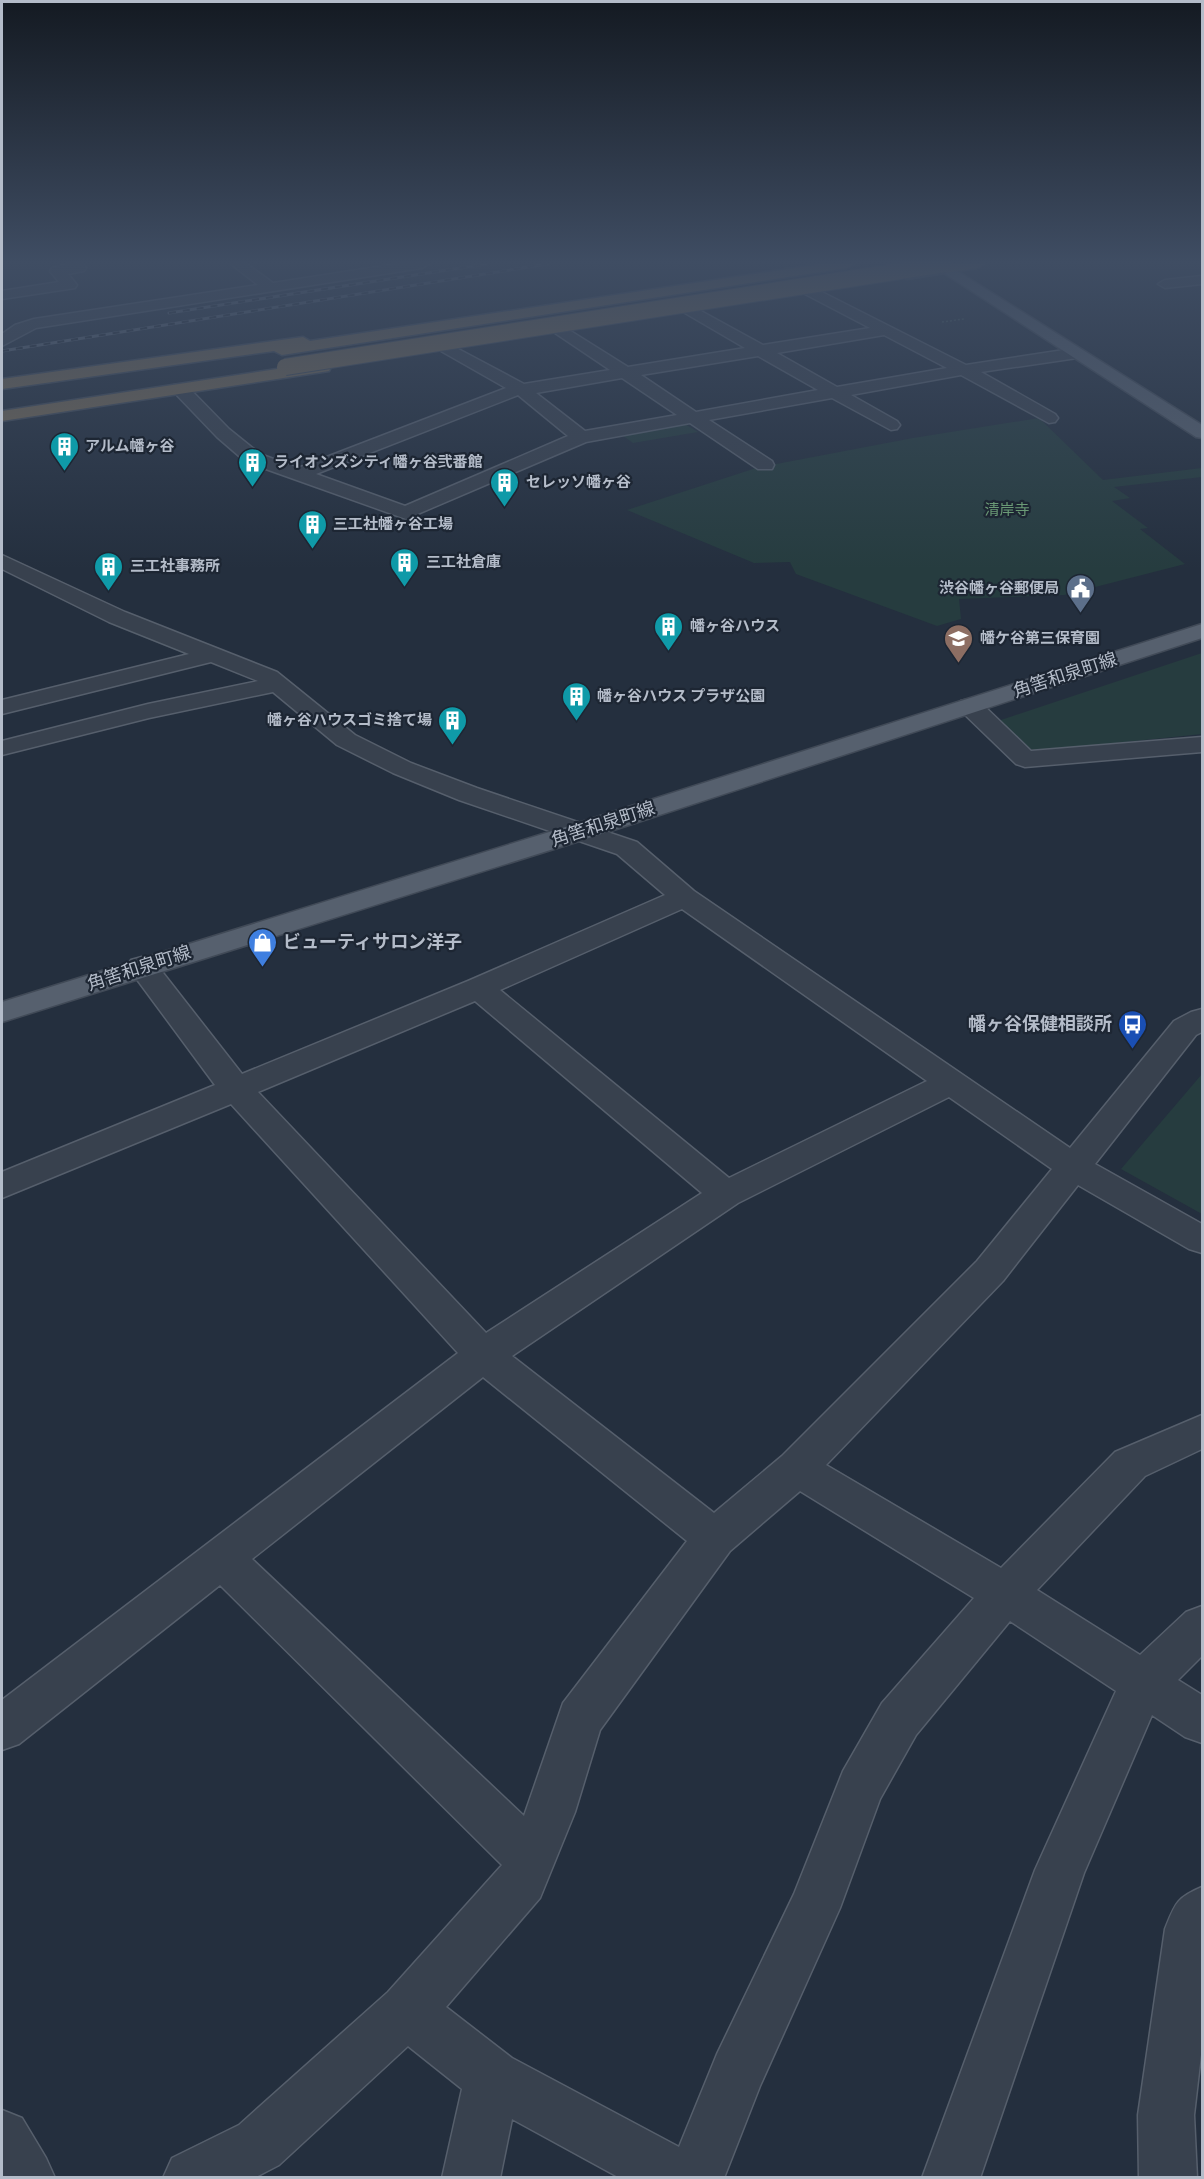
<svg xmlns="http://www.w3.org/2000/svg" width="1204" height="2179" font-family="Rubik,'Noto Sans JP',sans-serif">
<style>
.green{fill:#263c3f}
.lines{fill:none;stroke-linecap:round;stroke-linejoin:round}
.minor-casing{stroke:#565f6c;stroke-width:3}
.major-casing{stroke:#414a57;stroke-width:3}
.highway-casing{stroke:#434c59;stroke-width:3}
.path{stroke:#44595c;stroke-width:1.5;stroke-dasharray:2 2;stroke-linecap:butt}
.minor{fill:#38414e;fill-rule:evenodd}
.major{fill:#56606e;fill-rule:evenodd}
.highway{fill:#746855;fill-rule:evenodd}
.rail-casing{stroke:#5a6575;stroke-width:3}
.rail{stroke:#1d2633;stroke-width:2;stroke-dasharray:7;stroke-linecap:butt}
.highway-bridge-casing{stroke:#434c59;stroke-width:18;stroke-linecap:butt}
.highway-bridge{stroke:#746855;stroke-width:16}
.labels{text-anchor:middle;stroke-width:4.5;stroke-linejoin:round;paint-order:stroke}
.far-poi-label{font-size:15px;font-weight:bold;fill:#b4bcc9;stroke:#1d2633;text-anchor:start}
.far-park-label{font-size:15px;fill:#6b9a76;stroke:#1d2633}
.street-label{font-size:18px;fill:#b4bcc9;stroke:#1d2633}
.poi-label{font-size:18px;font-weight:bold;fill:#b4bcc9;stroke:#1d2633;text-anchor:start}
</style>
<rect width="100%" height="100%" fill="#242f3e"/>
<path class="green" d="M 1039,418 L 1103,480 L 1202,468 L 1202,477 L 1114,487 L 1130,498 L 1112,501 L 1148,528 L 1140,529 L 1185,564 L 1064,595 L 959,599 L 961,619 L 937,626 L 796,574 L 790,562 L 754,563 L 627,510 L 756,468 L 913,438 Z
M 685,424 L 698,432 L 633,443 L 622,435 Z
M 1202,653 L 1202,734 L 1039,751 L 1022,748 L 992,723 Z
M 1202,1074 L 1202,1214 L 1121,1169 Z"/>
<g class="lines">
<defs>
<path id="minor" d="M 68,264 L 83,264 L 86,268 L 84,271 L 68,274 L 77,285 L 75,288 L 2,299 L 2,291 L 59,282 L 50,271 L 52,268 Z
M 231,264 L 247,264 L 273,283 L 396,264 L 429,264 L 422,268 L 36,328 L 2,346 L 2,334 L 15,325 L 34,319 L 258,285 Z
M 1202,276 L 1202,284 L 1165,288 L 1158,284 L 1165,280 Z
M 810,286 L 966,365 L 1077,348 L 1085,353 L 1077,358 L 981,372 L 1055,414 L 1058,418 L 1055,422 L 1049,423 L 961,375 L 851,395 L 897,421 L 900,425 L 897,429 L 891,430 L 832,398 L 709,420 L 772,461 L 774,465 L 772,469 L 758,469 L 690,423 L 586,442 L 406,519 L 246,462 L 217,437 L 171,389 L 174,385 L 186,385 L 229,429 L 260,454 L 298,468 L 506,388 L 441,351 L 439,348 L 441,345 L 447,343 L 524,384 L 610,370 L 555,333 L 553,330 L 555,327 L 561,325 L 628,367 L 745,348 L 685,313 L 682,310 L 690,305 L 763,345 L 870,328 L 805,294 L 802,291 L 805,288 ZM 884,335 L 947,368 L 837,387 L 777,353 ZM 758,356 L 818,390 L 696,412 L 641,375 ZM 622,378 L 677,415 L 585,431 L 536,393 ZM 518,395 L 568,436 L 405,506 L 316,474 Z
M 2,555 L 125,612 L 277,672 L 355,735 L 411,763 L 477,788 L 637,842 L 694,891 L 1070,1148 L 1174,1021 L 1191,1012 L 1202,1009 L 1202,1032 L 1196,1035 L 1095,1164 L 1202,1224 L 1202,1253 L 1189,1249 L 1078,1185 L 1003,1281 L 826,1465 L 1001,1568 L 1115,1452 L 1202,1415 L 1202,1449 L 1145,1476 L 1037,1590 L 1140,1655 L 1186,1612 L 1202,1606 L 1202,1656 L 1178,1680 L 1202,1695 L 1202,1743 L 1185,1737 L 1152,1715 L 1084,1873 L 980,2178 L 922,2178 L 1035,1870 L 1116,1691 L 1010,1621 L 916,1735 L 880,1799 L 840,1908 L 760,2086 L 724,2178 L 620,2178 L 512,2119 L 500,2178 L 442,2178 L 462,2089 L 408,2046 L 279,2165 L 254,2178 L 163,2178 L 172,2158 L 239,2125 L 388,1992 L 502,1865 L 220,1585 L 19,1744 L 2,1750 L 2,1700 L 458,1353 L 231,1104 L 2,1198 L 2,1172 L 215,1085 L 127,966 L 131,960 L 142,957 L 153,960 L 242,1074 L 468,981 L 665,895 L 617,854 L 459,800 L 393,773 L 337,745 L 273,692 L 149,718 L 2,755 L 2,741 L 148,704 L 258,681 L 211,662 L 2,714 L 2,700 L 189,654 L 109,622 L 2,569 ZM 682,909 L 927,1081 L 729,1178 L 500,990 ZM 475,1001 L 702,1193 L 486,1333 L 258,1092 ZM 949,1097 L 1052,1169 L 977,1261 L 782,1456 L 714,1513 L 512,1356 L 738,1203 ZM 483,1377 L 687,1541 L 563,1703 L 524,1816 L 252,1559 ZM 800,1491 L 974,1598 L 882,1703 L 843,1771 L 794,1894 L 717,2054 L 679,2147 L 512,2058 L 446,2007 L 540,1898 L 575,1812 L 600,1730 L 730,1551 Z
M 970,699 L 979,701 L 1031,751 L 1202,737 L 1202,752 L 1025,767 L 1016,764 L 961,711 L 958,706 L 961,701 Z
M 1202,1887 L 1202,2046 L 1194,2115 L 1197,2178 L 1139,2178 L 1138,2115 L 1165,1929 C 1175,1904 1176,1898 1202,1887 Z
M 2,2110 L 22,2118 L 46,2158 L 55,2178 L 2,2178 Z"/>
<path id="major" d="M 930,264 L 946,264 L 1202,425 L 1202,438 L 1196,437 Z
M 1202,624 L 1202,638 L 592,837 L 2,1022 L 2,1002 L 572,825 Z"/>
<path id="highway" d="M 821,264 L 854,264 L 847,268 L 282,355 L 274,351 L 2,389 L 2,379 L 303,337 L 310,341 Z
M 952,264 L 984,264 L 977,268 L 907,279 L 900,275 L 907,271 Z
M 323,362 L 329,363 L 331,367 L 329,371 L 2,421 L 2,411 Z"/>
</defs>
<use href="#minor" class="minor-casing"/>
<use href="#major" class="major-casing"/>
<use href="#highway" class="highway-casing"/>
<path class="path" d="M 942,322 L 964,319"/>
<use href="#minor" class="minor"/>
<use href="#major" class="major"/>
<use href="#highway" class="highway"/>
<defs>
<path id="rail" d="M 169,313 L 486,264
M 2,351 L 547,264"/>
</defs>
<use href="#rail" class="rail-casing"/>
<use href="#rail" class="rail"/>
<defs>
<path id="highway-bridge" d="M 285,367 L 945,264"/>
</defs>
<use href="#highway-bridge" class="highway-bridge-casing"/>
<use href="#highway-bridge" class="highway-bridge"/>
</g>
<linearGradient id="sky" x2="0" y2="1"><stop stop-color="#141a22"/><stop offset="0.46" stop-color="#3f4d63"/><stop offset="1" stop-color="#3f4d63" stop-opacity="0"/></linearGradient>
<rect width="1204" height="569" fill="url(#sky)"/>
<defs>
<symbol id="building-pin" viewBox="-11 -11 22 30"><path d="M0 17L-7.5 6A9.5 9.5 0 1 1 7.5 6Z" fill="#0f9aa8" stroke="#1d2633"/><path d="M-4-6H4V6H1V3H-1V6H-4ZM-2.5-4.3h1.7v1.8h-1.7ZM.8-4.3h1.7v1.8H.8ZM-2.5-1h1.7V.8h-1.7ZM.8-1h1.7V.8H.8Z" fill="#fff"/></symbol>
<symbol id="civic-pin" viewBox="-11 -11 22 30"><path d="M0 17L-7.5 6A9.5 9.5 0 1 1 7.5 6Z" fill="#5c6f8a" stroke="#1d2633"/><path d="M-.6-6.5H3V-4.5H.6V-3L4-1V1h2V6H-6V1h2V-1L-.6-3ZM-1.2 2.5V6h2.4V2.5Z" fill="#fff"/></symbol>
<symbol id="school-pin" viewBox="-11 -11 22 30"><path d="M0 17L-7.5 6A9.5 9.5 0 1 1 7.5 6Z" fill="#8d6e63" stroke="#1d2633"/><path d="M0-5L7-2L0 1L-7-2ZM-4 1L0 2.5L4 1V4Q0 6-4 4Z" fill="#fff"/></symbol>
<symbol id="shop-pin" viewBox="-11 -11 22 30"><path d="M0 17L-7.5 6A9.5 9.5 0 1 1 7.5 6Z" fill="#3f7fe0" stroke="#1d2633"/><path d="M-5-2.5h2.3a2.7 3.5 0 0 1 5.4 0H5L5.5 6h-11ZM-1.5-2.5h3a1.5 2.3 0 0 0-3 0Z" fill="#fff"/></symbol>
<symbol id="bus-pin" viewBox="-11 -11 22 30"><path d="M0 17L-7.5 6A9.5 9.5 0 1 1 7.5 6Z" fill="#1a4fb4" stroke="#1d2633"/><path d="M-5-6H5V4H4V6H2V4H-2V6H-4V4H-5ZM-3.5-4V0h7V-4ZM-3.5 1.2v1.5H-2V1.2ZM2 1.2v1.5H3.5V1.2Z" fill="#fff"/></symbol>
</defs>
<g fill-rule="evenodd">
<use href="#building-pin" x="48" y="430" width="33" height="45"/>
<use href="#building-pin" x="236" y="446" width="33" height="45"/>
<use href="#building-pin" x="488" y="466" width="33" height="45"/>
<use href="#building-pin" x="296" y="508" width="33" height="45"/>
<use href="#building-pin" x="388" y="546" width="33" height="45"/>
<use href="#building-pin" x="92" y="550" width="33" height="45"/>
<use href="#civic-pin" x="1064" y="572" width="33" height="45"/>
<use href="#building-pin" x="652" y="610" width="33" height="45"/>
<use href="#school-pin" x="942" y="622" width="33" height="45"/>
<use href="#building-pin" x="560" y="680" width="33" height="45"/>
<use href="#building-pin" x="436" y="704" width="33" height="45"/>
<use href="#shop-pin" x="246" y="926" width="33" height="45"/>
<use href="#bus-pin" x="1116" y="1008" width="33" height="45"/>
</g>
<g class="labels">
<g class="far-poi-label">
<text x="85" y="451">アルム幡ヶ谷</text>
<text x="274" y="467">ライオンズシティ幡ヶ谷弐番館</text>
<text x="526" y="487">セレッソ幡ヶ谷</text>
<text x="333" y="529">三工社幡ヶ谷工場</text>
<text x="426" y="567">三工社倉庫</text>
<text x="130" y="571">三工社事務所</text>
<text x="1059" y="593" text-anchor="end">渋谷幡ヶ谷郵便局</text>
<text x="690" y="631">幡ヶ谷ハウス</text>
<text x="980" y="643">幡ケ谷第三保育園</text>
<text x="597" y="701">幡ヶ谷ハウス プラザ公園</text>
<text x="432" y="725" text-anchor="end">幡ヶ谷ハウスゴミ捨て場</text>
</g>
<g class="far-park-label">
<text x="1007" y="515">清岸寺</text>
</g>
<g class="street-label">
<text transform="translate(1065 675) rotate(-18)" y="6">角筈和泉町線</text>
<text transform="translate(603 824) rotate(-18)" y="6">角筈和泉町線</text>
<text transform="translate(139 968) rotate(-18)" y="6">角筈和泉町線</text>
</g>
<g class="poi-label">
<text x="283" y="948">ビューティサロン洋子</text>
<text x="1112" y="1030" text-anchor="end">幡ヶ谷保健相談所</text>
</g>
</g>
<rect width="1204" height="2179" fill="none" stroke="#b4bcc9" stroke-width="6"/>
</svg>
